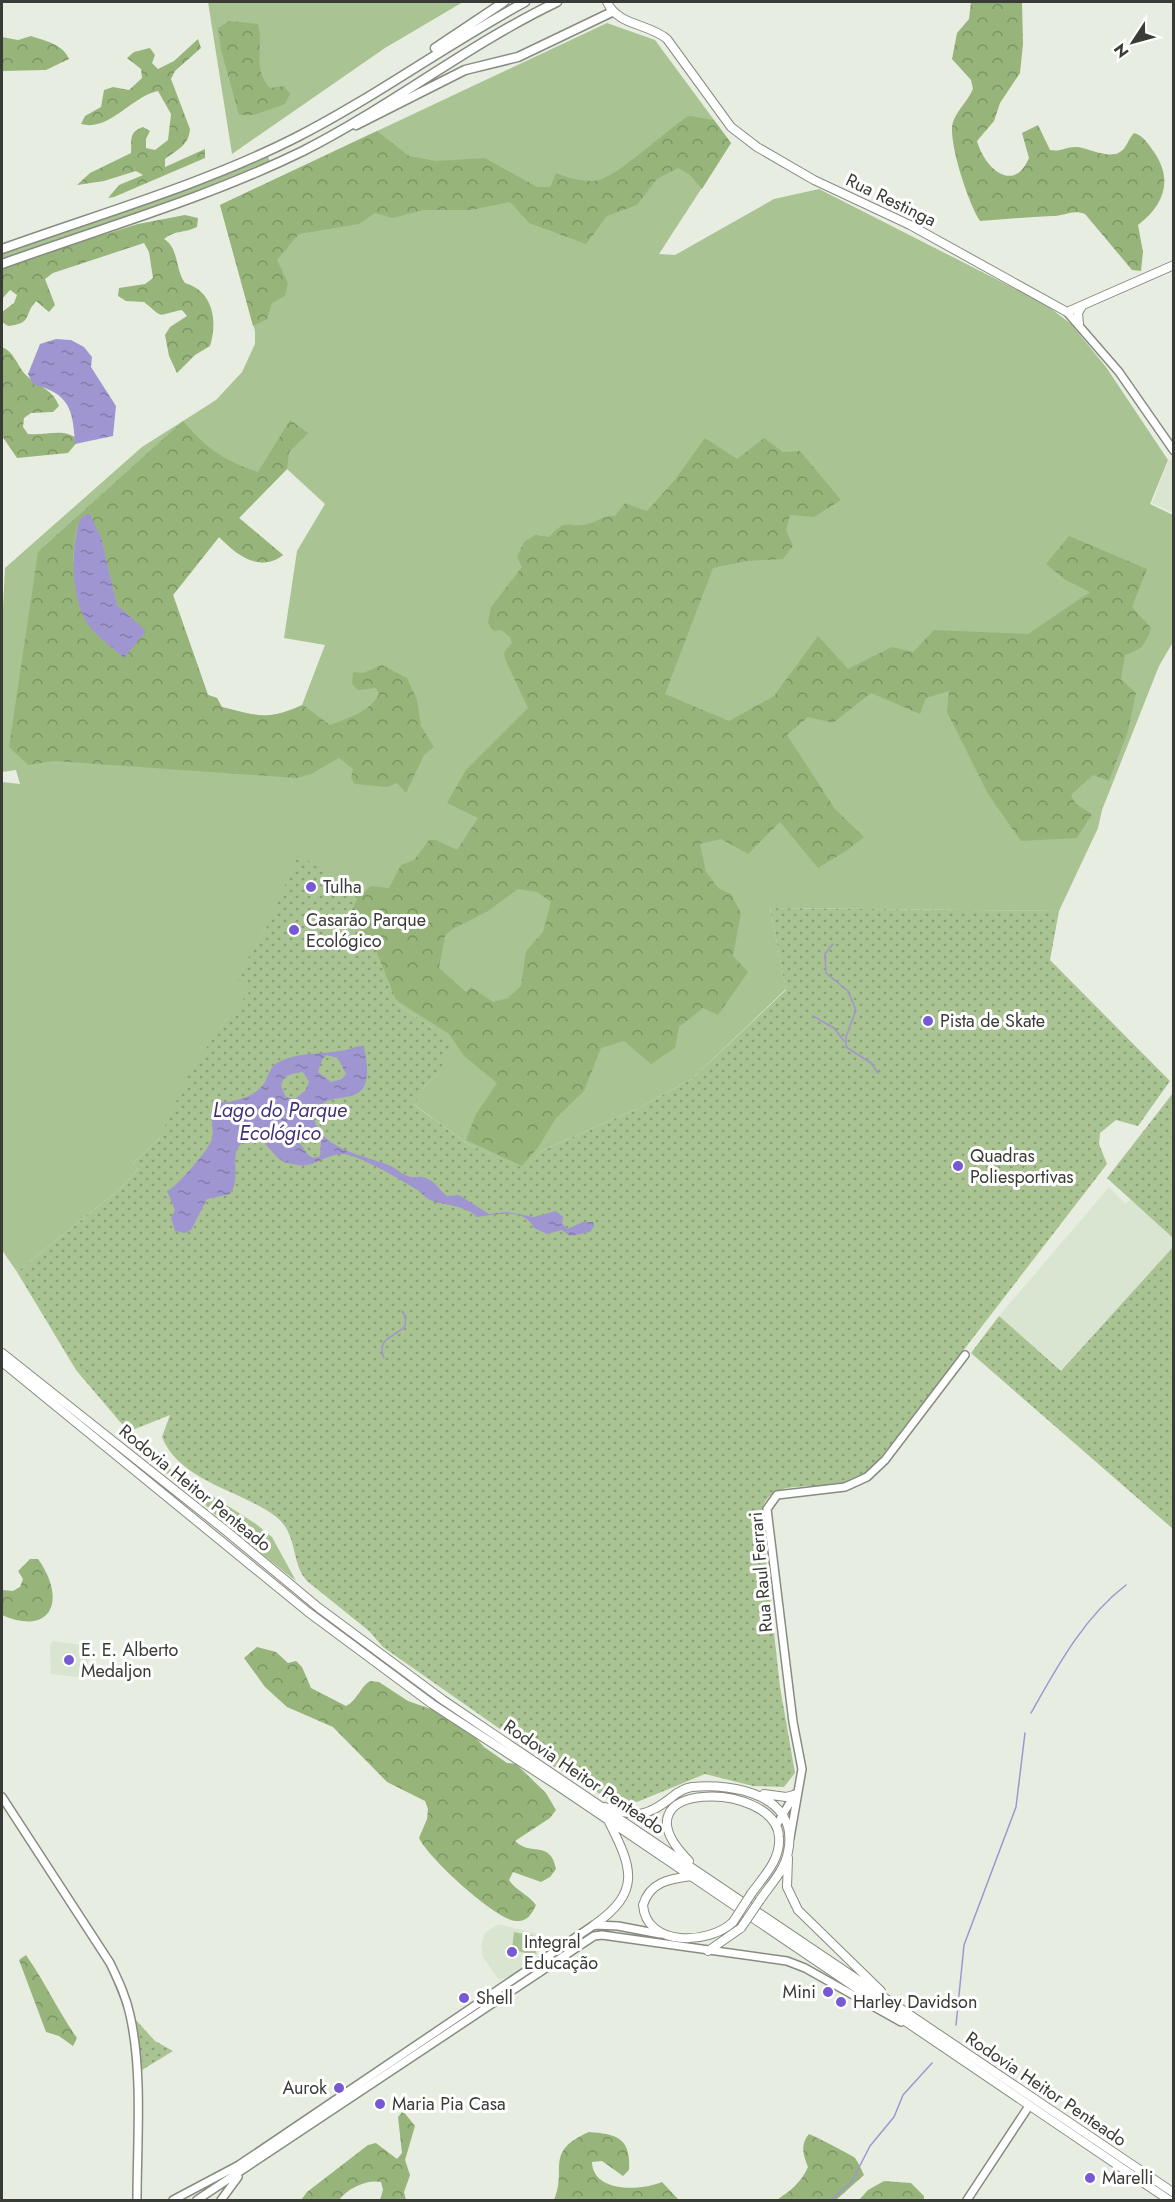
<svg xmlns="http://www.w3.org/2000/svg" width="1175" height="2202" font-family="Jost,sans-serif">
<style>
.built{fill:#dae5d1}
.green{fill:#a9c392;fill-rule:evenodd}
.forest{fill:url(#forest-crowns);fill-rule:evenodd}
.park{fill:url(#park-dots)}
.water{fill:url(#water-ripples);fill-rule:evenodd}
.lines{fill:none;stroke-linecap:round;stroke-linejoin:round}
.stream{stroke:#9f96d1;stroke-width:1.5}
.secondary-casing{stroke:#868c80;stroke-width:10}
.primary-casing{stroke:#868c80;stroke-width:10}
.highway-casing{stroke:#868c80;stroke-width:11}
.secondary{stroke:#fff;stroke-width:7}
.primary{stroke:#fff;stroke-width:8}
.highway{stroke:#fff;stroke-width:8}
.primary-bridge-casing{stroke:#868c80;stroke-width:10;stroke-linecap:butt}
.primary-bridge{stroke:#fff;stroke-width:8}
.poi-dot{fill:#7759d3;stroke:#fff;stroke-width:2}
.labels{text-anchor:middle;stroke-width:6;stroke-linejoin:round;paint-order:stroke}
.street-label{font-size:18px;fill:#393b36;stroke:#fff}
.poi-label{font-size:18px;fill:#393b36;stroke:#fff;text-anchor:start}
.water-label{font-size:20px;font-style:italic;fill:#402f76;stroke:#fff}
</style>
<defs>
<pattern id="forest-crowns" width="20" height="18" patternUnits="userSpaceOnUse" patternTransform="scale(1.5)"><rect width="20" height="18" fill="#97b57b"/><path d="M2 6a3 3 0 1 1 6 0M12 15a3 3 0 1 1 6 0" fill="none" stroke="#7c9466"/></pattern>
<pattern id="park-dots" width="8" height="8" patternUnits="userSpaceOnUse" patternTransform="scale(1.5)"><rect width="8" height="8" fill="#a9c392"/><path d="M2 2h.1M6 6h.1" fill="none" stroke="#8ba078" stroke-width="1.8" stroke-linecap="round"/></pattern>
<pattern id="water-ripples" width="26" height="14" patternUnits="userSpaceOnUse" patternTransform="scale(1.5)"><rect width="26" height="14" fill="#9f96d1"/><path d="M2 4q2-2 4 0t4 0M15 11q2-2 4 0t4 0" fill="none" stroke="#837caa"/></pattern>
</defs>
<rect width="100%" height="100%" fill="#e7eee1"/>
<path class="built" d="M 1169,459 L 1173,461 L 1173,513 L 1152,503 Z
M 1109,1187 L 1126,1204 L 1130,1199 L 1173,1238 L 1173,1247 L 1061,1371 L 999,1316 Z
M 52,1641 L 91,1646 L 85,1678 L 51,1674 L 50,1647 Z
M 498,1924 L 550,1937 L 548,1947 L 508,1978 L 498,1979 L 483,1957 L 481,1946 L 485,1933 Z"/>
<path class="green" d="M 208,2 L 463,2 L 385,48 L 232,154 Z
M 607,23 L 655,40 L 731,143 L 659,254 L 675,255 L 774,199 L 819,189 L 1045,304 L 1071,324 L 1106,367 L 1168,460 L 1150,504 L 1173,515 L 1173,642 L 1159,666 L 1102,810 L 1098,828 L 1059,911 L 770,908 L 786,989 L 693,1078 L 641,1107 L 541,1151 L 525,1170 L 471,1146 L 413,1104 L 425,1086 L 439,1073 L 433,1028 L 398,1005 L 371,939 L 267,926 L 237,979 L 251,991 L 221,1026 L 159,1139 L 133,1163 L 138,1169 L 121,1188 L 17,1272 L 2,1250 L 2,782 L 20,784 L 16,770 L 2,772 L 2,627 L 5,568 L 142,447 L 216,400 L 242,372 L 255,344 L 255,331 L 220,205 ZM 287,469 L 325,504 L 297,551 L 284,638 L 325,645 L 302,705 C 267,721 258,716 221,707 L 217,698 L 208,695 L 173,595 L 219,537 C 237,555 259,573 283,555 L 239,518 Z
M 268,156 L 270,162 L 238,176 L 2,261 L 2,252 Z
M 138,1448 L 256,1524 L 272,1537 L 296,1581 L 228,1527 L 191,1491 L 135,1450 Z
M 514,1932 L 539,1937 L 535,1956 L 512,1949 Z"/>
<path class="forest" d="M 971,2 L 1022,2 L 1023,44 L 1020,73 L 1000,103 L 994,121 L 977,141 C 984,167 1013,195 1029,158 L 1022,133 L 1038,125 L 1050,150 C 1061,152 1067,146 1078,147 C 1090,149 1109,159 1120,152 C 1127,148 1128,139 1134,133 C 1144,136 1148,144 1154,152 C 1174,181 1163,206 1138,225 L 1143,252 L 1141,271 L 1132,270 L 1085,214 C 1073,209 1065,216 1052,216 C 1028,217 1004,219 980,221 C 969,205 947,140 953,122 C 957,110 968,101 973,89 L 971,80 L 952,59 L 957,33 L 969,19 Z
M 229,21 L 258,24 C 264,46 252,69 270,88 L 284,86 L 290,94 L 285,104 L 254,115 L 239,115 L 221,50 L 218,28 Z
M 31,36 C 45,41 63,44 69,59 L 46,70 L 2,71 L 2,37 L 18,40 Z
M 198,39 L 201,48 L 175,71 L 171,79 L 190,129 C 189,145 177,150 165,159 L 165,167 L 205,149 L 205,158 L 114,197 L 108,198 L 119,185 L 143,175 L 136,171 L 104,181 L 77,185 L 90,173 L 131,153 C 132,140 128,132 143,127 L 150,131 L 146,139 L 146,148 L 155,150 L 168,140 L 171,114 L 158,91 C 132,96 109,132 81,124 L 85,116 L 101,107 L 104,90 L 113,87 L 129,90 L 142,78 L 141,69 L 127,58 L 134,52 L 150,48 L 155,55 L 152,63 L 158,69 L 174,61 Z
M 689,116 L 714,120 L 731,143 L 702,189 L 689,174 L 678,168 L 657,179 L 637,205 L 607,216 L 586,244 L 529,223 L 510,202 L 471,210 L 424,210 L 392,218 L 375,213 L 359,224 L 299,234 L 277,260 L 288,283 L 285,296 L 272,303 L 267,319 L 253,326 L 220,205 L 377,131 L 409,156 L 436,161 L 485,158 L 537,187 L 550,187 L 556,173 C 568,178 580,181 593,181 C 615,181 666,129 689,116 Z
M 185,215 L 198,218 L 197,227 C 186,233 174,230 164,239 C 179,248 175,269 185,283 C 213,291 218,321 210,346 L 195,355 L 177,373 L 169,356 L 165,335 L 170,327 L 187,316 L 182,310 C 155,315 166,320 144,302 L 126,301 L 118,296 L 119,288 L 145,284 L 153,278 L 149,252 L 144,243 L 53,273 L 45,279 L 55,305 L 49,312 L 36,301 C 23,316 33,323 8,326 L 2,322 L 2,312 L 14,303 L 17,295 L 10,290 L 2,299 L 2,266 L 138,224 Z
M 2,347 C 13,351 17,364 24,373 C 35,386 52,387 59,406 L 53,412 L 31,413 L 24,418 L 23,427 L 28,434 C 48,436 63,427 79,440 L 68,453 L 17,458 L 2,436 Z
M 290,420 L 308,433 L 289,452 L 287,469 L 239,518 L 283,555 C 259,573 237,555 219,537 L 173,595 L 208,695 L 217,698 L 222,707 C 258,716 267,721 303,705 L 330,725 C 348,718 370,712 379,694 L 376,688 L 358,690 L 352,684 L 353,672 L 363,673 L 382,665 L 407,678 L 417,700 L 421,726 L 434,747 L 424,755 L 406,793 L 397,783 L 387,787 L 355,784 L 351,778 L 353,769 L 339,758 L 311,774 L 297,778 L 54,761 L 28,765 L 9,747 L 38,552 L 183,421 C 207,449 223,460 258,472 ZM 89,514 L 101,537 L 117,605 L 145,631 L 124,657 L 105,641 L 73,561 L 75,535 L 80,519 Z
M 705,438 L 737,459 L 764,438 L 783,452 L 800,451 L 841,500 L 814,517 L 790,515 L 786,530 L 793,546 L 783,559 L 747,561 L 713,568 L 665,694 L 729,721 L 774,696 L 818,636 L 848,669 L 892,647 L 913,652 L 934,630 L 1028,634 L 1090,592 L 1064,579 L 1046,564 L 1069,536 L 1147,569 L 1132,607 L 1151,628 C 1146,645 1141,650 1125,655 L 1121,679 L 1136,693 L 1128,731 L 1109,781 L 1093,775 L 1071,795 L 1076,804 L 1092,814 L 1077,838 L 1021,841 L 988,794 L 947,712 L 949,691 L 926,698 L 920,714 L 871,693 L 833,723 L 808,717 L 787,735 L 835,809 L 864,837 L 846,851 L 818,868 L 780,822 L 748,854 L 721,839 L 700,844 L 706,872 L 718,888 L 731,894 L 741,913 L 733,956 L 748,972 L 718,1015 L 703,1008 L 679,1027 L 675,1048 L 651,1064 L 624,1041 L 601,1048 L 584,1091 L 556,1118 L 539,1146 L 522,1166 L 466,1140 L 476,1114 L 497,1083 L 464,1056 L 449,1034 L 393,998 L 347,920 L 358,897 L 371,886 L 389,888 L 401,865 L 414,860 L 429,840 L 436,840 L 457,850 L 478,818 L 447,803 L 466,770 L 528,708 L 505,659 L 504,652 L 512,643 L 510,637 L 501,630 L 494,631 L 488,623 L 491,607 L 522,567 L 517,557 L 524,542 L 535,535 L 549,537 C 568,516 567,529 587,524 C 597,522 604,515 615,516 L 625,503 L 647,511 L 674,481 ZM 518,889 L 537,892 L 551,902 L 543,932 L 526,951 L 521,986 L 508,998 L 493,1002 L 471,987 L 466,992 L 439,968 L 445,936 L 451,930 L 488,911 Z
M 30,1559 L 38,1559 C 67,1599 52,1637 2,1615 L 2,1590 L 13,1591 L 20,1587 L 23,1579 L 18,1571 Z
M 257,1647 L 276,1652 L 288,1663 L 296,1661 L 302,1667 L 311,1688 L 346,1706 C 358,1700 359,1688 370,1681 L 379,1682 L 408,1701 L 459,1719 L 484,1747 L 507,1763 L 516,1764 L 546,1793 L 556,1810 L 550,1818 L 515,1841 C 531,1857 550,1839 556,1869 L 550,1877 L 541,1882 L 513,1872 L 509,1880 C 516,1891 528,1894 536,1905 C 532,1914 527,1922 516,1921 C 496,1920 428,1858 419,1838 L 427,1819 L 428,1809 L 425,1801 L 387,1782 L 333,1727 L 287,1707 L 265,1687 L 244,1658 Z
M 26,1955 C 45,1982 58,2011 77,2038 L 73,2046 L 59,2036 L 46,2032 L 19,1960 Z
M 403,2111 L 415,2126 L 405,2160 L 410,2175 L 404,2192 L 406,2200 L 380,2200 L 383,2190 L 381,2182 C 367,2179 348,2188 339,2200 L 301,2200 L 307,2192 L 368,2145 L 376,2143 L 397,2159 L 402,2153 L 398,2117 Z
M 589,2132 C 617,2134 631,2138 629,2170 L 623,2176 L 602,2161 L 592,2162 C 593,2193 641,2191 662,2182 L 679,2200 L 554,2200 C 568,2169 543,2152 589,2132 Z
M 809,2134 C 816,2137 852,2155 855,2158 C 859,2163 861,2169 864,2175 L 836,2200 L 777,2200 C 791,2190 801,2183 808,2167 C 803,2155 800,2144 809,2134 Z
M 884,2181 L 911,2183 L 924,2196 L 924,2200 L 859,2200 L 868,2190 Z"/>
<path class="park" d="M 299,854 L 358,897 L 347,920 L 371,938 L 398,1005 L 433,1028 L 450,1048 L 439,1073 L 425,1086 L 414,1105 L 471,1146 L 525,1169 L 541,1151 L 641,1107 L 693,1078 L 786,990 L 770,908 L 1059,911 L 1050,960 L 1170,1081 L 1138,1126 L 1116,1120 L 1100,1133 L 1099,1144 L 1107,1164 L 875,1465 C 864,1475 853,1482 838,1485 C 811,1489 766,1478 761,1514 L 780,1687 L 795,1773 L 784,1787 L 753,1786 L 705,1774 L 637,1802 L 610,1800 L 550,1764 L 383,1647 L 369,1631 L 307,1581 C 290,1562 299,1534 275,1516 C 241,1490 180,1482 162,1437 L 170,1415 L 135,1429 L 128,1429 L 121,1423 L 76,1370 L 17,1272 L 121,1188 L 138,1169 L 133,1163 L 159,1139 L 190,1072 L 221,1026 L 250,991 L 236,979 L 267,926 Z
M 1173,1093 L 1173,1238 L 1107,1178 Z
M 1173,1247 L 1174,1528 L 1173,1529 L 971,1353 L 999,1316 L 1061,1371 Z
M 135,2019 L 155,2041 L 173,2051 L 142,2070 Z"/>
<path class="water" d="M 56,339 L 71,340 L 84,347 L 92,357 L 91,367 L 116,406 L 113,436 L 75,444 C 73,408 69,394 33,384 L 28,374 L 40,344 Z
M 89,513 L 101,537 L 117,605 L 146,631 L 124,658 C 112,647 96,636 87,623 C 70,596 71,547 80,519 Z
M 358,1046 L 364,1047 C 380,1121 329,1081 313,1114 C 318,1150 365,1155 391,1166 C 398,1170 404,1176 412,1177 C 417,1177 421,1176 426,1178 C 436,1182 439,1190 447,1196 L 459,1195 L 489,1214 L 507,1212 L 534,1217 L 556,1211 L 563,1217 L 562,1223 L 567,1229 L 583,1222 L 593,1222 L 594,1226 L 590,1232 L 570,1236 L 562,1230 L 547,1234 L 534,1228 C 524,1207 496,1215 477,1217 C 465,1205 446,1206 430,1200 C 424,1197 421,1192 416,1189 C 401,1180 356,1153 341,1154 C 324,1155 314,1168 297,1165 C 290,1164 281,1162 276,1156 C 265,1145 258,1128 240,1145 C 230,1154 241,1181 230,1194 L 207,1199 L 191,1230 L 185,1233 L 175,1231 L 171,1218 L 175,1210 L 167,1191 C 175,1189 210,1148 212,1139 C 215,1126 207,1113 215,1102 C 232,1104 256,1097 265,1082 C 268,1076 270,1067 277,1063 C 301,1049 333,1057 358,1046 ZM 326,1055 L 338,1058 L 346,1074 L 342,1079 L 331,1082 L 318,1072 L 322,1060 ZM 303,1072 L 309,1082 L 305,1091 L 295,1099 L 286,1097 L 281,1086 C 284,1074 291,1074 303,1072 ZM 304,1133 L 321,1140 L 320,1156 L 314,1158 L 308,1155 L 299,1142 Z"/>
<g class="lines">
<path class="stream" d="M 833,944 L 825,954 L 826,973 L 848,991 L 856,1010 L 846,1037 L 846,1047 L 871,1063 L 878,1073
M 813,1016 L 834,1028 L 844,1041
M 384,1358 C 375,1338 396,1337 405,1326 L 406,1317 L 402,1311
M 1031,1713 C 1057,1667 1083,1618 1126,1585
M 956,2025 L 964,1945 L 1016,1807 L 1025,1733
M 831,2200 L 852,2181 L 870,2146 L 894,2117 L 903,2095 L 932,2063"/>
<defs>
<path id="secondary" d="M 1067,312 L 1119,372 L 1174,451
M 2,1797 L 110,1963 C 118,1980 126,1996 130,2015 C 143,2072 137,2142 137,2200
M 776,1826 L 795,1794
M 790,1838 L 802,1769 L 793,1722 L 767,1509 L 777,1495 L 845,1487 L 867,1477 L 885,1460 L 965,1355
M 173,2200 L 239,2165 L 594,1925 L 618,1926 L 660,1934
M 197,2200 L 594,1936 L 602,1935 L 787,1961 L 805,1968 L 901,2022
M 221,2200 L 238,2177
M 967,2200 L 1029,2106"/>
<path id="primary" d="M 607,2 C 618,26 648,23 667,39 L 731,127 L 757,147 L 814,180 L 910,225 L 1067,312 L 1174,265
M 1079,324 L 1078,313 L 1082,306
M 2,1353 L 225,1530 L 319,1608 L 443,1700 L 1174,2193
M 2,1362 L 308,1612 L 432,1704 L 558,1786 L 1169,2200
M 764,1794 L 786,1797 L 794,1795
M 605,1807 C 638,1817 645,1818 672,1797 C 678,1792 684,1788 692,1787 C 734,1783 800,1795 788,1852 C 785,1870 770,1885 760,1900
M 788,1858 L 787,1887 L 798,1910 L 881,1991
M 689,1861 C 608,1779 776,1780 779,1837 C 781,1860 763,1877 751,1894
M 691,1876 C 669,1879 650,1882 643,1905 C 646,1947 709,1945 733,1922
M 594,1925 C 641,1892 633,1869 609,1822
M 708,1951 L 741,1928"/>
<path id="highway" d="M 435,48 L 504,2
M 356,125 L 465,70 L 518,57 L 612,12
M 2,249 C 99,214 202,185 295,138 C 374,98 447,44 525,2
M 2,264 C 102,228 207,198 303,151 C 390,107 469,44 557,2"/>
</defs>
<use href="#secondary" class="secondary-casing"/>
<use href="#primary" class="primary-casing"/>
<use href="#highway" class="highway-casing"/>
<use href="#secondary" class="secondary"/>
<use href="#primary" class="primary"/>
<use href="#highway" class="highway"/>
<defs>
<path id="primary-bridge" d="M 733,1922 L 751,1894
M 741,1928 L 760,1900"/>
</defs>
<use href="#primary-bridge" class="primary-bridge-casing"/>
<use href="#primary-bridge" class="primary-bridge"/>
</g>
<g class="poi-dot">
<circle cx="311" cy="887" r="6"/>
<circle cx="294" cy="930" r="6"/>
<circle cx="928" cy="1021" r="6"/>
<circle cx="958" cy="1166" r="6"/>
<circle cx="69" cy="1660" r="6"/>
<circle cx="512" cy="1952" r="6"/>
<circle cx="828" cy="1992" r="6"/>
<circle cx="464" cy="1998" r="6"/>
<circle cx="841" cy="2002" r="6"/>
<circle cx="339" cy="2088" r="6"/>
<circle cx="380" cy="2104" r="6"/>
<circle cx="1090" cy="2178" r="6"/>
</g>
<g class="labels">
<g class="street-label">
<text transform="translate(891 200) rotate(26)" y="6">Rua Restinga</text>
<text transform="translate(195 1488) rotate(39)" y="6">Rodovia Heitor Penteado</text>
<text transform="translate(761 1572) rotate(-95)" y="6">Rua Raul Ferrari</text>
<text transform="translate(584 1777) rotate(34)" y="6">Rodovia Heitor Penteado</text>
<text transform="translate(1046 2089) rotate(34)" y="6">Rodovia Heitor Penteado</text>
</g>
<g class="poi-label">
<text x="323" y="893">Tulha</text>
<text x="306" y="926">Casarão Parque<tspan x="306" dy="21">Ecológico</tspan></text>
<text x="940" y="1027">Pista de Skate</text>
<text x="970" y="1162">Quadras<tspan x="970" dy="21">Poliesportivas</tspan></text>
<text x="81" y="1656">E. E. Alberto<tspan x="81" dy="21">Medaljon</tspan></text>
<text x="524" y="1948">Integral<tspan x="524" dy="21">Educação</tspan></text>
<text x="816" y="1998" text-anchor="end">Mini</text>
<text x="476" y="2004">Shell</text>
<text x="853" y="2008">Harley Davidson</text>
<text x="327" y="2094" text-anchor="end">Aurok</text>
<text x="392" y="2110">Maria Pia Casa</text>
<text x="1102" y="2184">Marelli</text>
</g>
<g class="water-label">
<text x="280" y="1117">Lago do Parque<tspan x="280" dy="23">Ecológico</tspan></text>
</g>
</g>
<rect width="1175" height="2202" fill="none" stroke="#393b36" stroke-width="6"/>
<g transform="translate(1133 42) rotate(234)" stroke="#ffffff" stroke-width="4.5" paint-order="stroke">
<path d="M0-4.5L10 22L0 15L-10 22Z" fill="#393b36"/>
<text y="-9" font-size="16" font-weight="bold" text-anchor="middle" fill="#393b36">N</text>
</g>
</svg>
